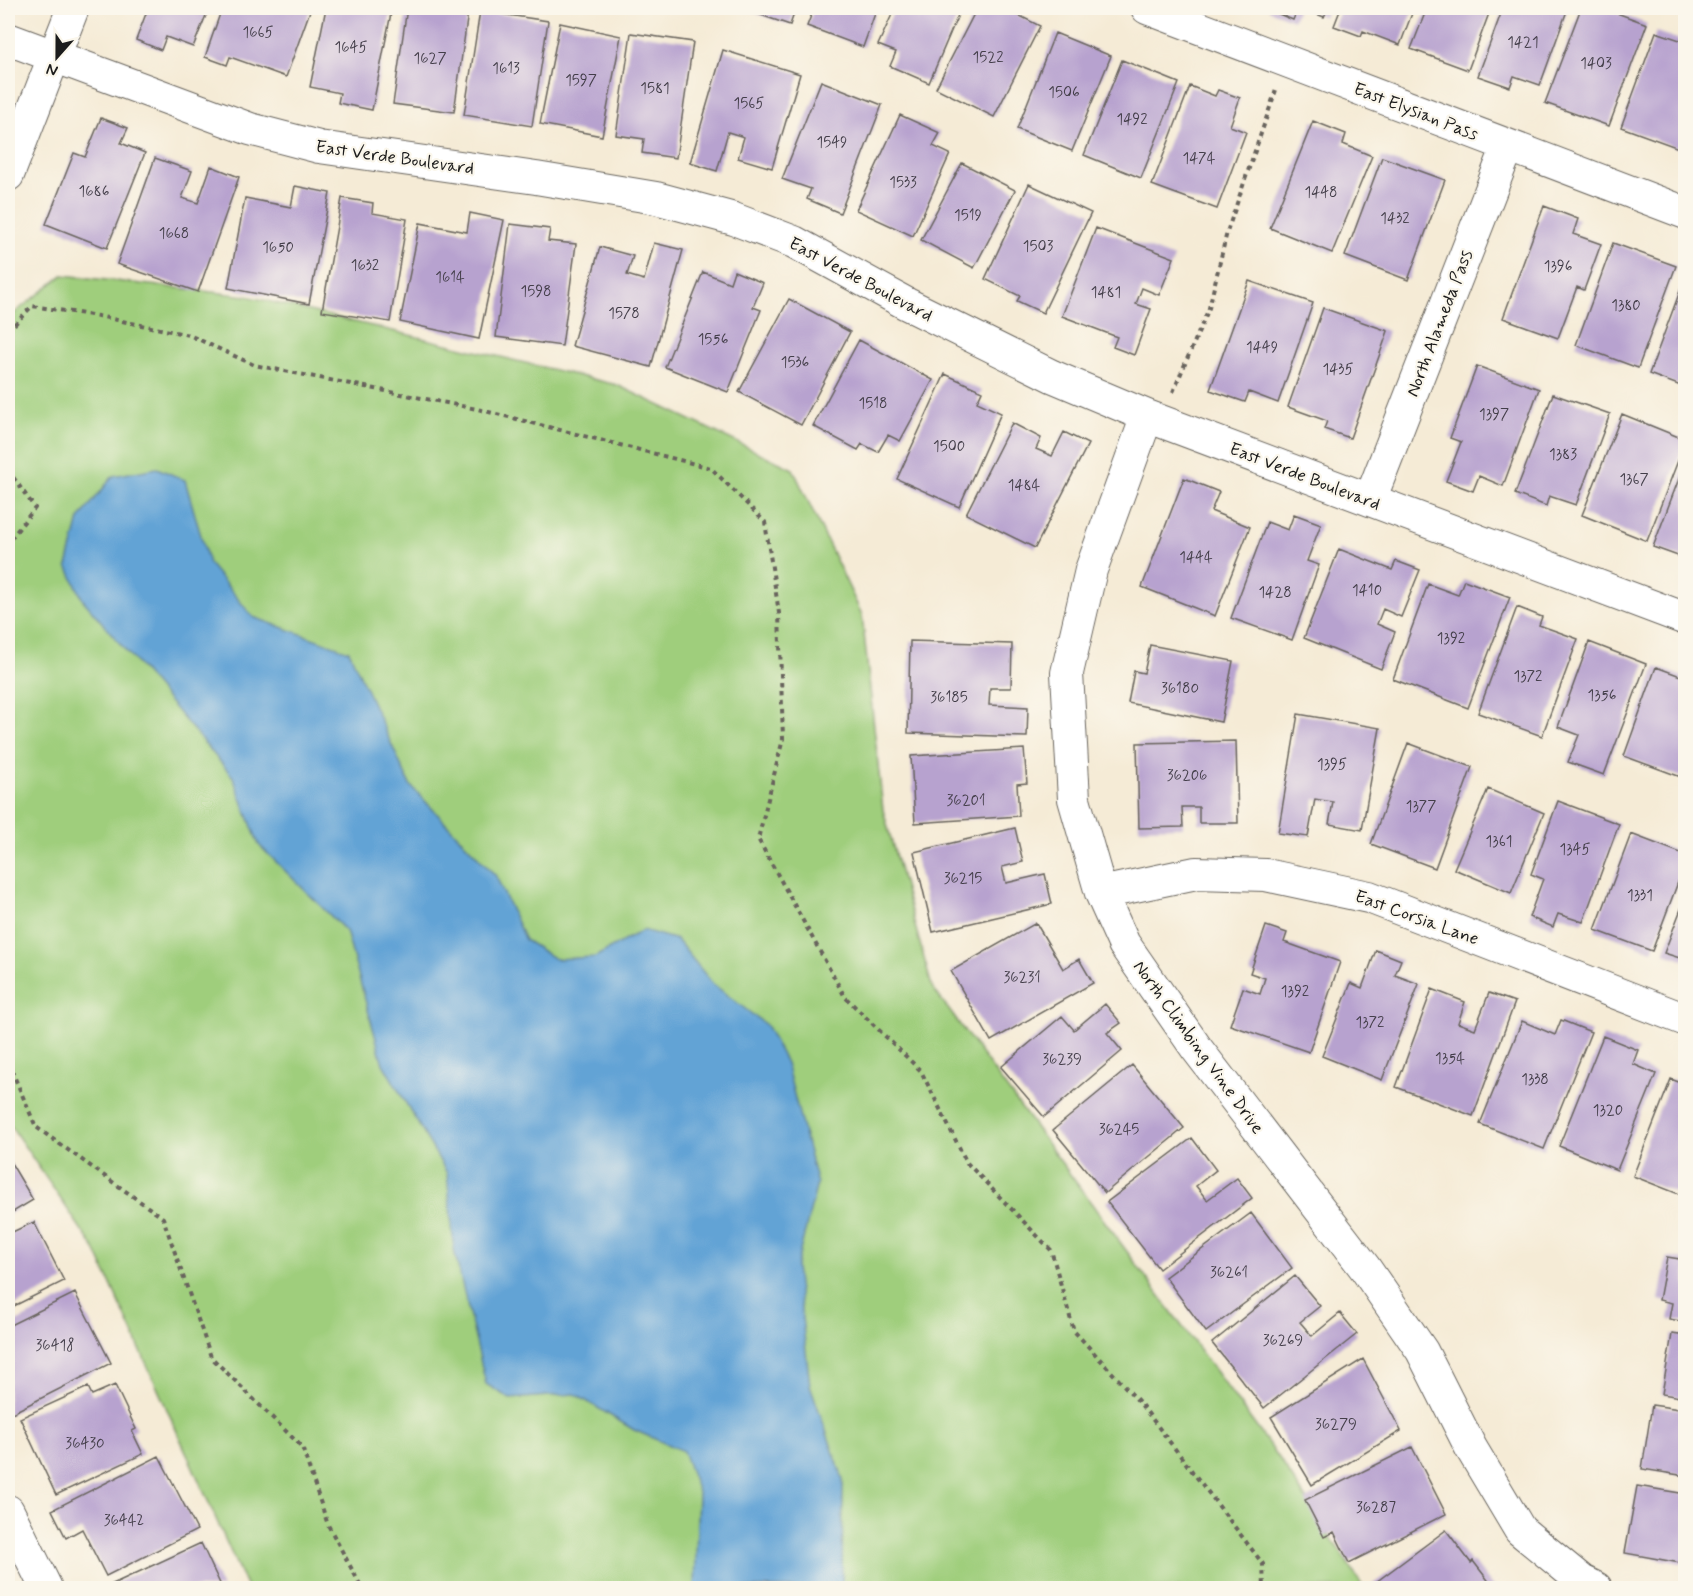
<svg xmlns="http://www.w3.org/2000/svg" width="1693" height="1596" font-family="Mynerve,sans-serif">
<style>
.green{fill:#9fce7c;stroke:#5e754c;stroke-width:1.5}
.water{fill:#62a3d5;stroke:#3f6078;stroke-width:1.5}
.building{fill:#b7a2cf}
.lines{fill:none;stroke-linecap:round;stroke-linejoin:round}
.street-casing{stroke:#68645d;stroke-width:34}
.path{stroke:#68645d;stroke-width:4;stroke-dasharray:4.5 4.5;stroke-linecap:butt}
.street{stroke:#fff;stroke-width:32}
.labels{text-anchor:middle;stroke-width:4.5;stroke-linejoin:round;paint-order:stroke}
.number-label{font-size:15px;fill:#433e49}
.street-label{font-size:18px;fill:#1c1c1c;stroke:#fbf7ec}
</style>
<rect width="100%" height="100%" fill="#fbf7ec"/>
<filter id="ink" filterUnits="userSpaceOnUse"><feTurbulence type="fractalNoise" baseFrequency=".0167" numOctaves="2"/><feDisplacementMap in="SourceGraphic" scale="12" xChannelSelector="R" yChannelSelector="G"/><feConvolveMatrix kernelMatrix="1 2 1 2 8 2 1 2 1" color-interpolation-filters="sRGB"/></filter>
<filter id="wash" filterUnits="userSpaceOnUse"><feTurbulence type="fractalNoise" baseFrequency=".008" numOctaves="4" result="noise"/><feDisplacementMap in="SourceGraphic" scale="24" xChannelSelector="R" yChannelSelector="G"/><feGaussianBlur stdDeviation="1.35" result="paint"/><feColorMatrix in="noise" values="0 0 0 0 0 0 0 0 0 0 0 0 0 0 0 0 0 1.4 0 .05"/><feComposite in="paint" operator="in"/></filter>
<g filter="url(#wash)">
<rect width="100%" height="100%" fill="#f5ebd6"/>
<path class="green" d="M 63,275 L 247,296 L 617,385 L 793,469 L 862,615 L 883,810 L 932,987 L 1277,1455 L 1364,1588 L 247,1588 L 96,1251 L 8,1122 L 8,318 Z"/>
<path class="water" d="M 157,468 L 185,480 L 209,564 L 253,617 L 349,651 L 410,785 L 496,876 L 525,940 L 555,959 L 595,957 L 643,930 L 677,940 L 713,984 L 766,1025 L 786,1063 L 817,1184 L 796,1267 L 810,1385 L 843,1479 L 842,1588 L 695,1588 L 698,1492 L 683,1451 L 634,1430 L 575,1394 L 510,1399 L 486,1384 L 454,1250 L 447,1173 L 383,1064 L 346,931 L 259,845 L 233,777 L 83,600 L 67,566 L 79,519 L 113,476 Z"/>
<g id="blocks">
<path class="building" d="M 139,8 L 209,8 L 193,47 L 166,37 L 161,50 L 136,40 L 147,11 Z
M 222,8 L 311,8 L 286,77 L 230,57 L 227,65 L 205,57 Z
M 326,8 L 392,8 L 372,110 L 338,103 L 340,93 L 310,87 Z
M 407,8 L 439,8 L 468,12 L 454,112 L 393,104 Z
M 740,8 L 796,8 L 790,25 Z
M 814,8 L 877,8 L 863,47 L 807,26 Z
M 895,8 L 961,8 L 929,83 L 890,66 L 896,52 L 878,45 Z
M 977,8 L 1022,8 L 1018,15 L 1040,26 L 994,117 L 936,88 Z
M 1269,8 L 1298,8 L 1293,20 L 1269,10 Z
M 1301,8 L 1328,8 L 1324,17 Z
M 1341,8 L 1414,8 L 1400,45 L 1363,31 L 1361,36 L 1334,26 Z
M 1427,8 L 1491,8 L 1468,70 L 1411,49 Z
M 1503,8 L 1568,8 L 1540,85 L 1514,76 L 1510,87 L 1478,76 Z
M 1581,8 L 1603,8 L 1647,24 L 1609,126 L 1545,103 Z
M 480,11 L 548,21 L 532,126 L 464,115 Z
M 560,23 L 621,36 L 602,136 L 540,124 Z
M 1656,32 L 1686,42 L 1684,150 L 1621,127 Z
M 631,33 L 693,42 L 676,158 L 642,153 L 644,139 L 616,135 Z
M 1055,33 L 1111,56 L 1072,151 L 1017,129 Z
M 723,50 L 800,74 L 772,168 L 738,158 L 744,137 L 728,132 L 717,171 L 690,163 Z
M 1122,60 L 1179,83 L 1141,178 L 1084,155 Z
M 821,81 L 882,105 L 840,213 L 807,199 L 811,189 L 782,179 Z
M 1190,86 L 1215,96 L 1218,90 L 1240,98 L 1230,126 L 1246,132 L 1217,209 L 1152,185 Z
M 900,115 L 940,133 L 933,146 L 950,154 L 913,236 L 856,210 Z
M 101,118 L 128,128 L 121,143 L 145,153 L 107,248 L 46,224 L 74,153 L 85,157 Z
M 1313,121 L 1346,134 L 1343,144 L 1372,156 L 1332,253 L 1270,228 Z
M 1382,157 L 1445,180 L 1408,280 L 1345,256 Z
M 155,158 L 192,171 L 182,198 L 198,203 L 211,166 L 239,177 L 198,292 L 117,264 Z
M 962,163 L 1015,190 L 974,268 L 921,240 Z
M 1029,184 L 1091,213 L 1043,313 L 1017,301 L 1020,296 L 985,279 Z
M 295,186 L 330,193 L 309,304 L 228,288 L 245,198 L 291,207 Z
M 342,198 L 373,203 L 372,213 L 407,219 L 390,322 L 322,311 Z
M 1544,206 L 1578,219 L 1573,234 L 1601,244 L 1584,290 L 1577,287 L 1558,338 L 1503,318 Z
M 470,213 L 504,220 L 479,339 L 400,322 L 420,223 L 467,232 Z
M 510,224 L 550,229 L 548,241 L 576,244 L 562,346 L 496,337 Z
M 1096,228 L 1174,258 L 1159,295 L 1142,288 L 1136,304 L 1151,309 L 1134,355 L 1113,347 L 1117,337 L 1062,316 Z
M 654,243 L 683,250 L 651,367 L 572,346 L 600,247 L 633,256 L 627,275 L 644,280 Z
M 1613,243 L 1676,266 L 1638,368 L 1576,345 Z
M 734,271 L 763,283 L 753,307 L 761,310 L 728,392 L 665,367 L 703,272 L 730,283 Z
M 1686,275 L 1686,388 L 1649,374 Z
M 1249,281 L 1313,303 L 1278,403 L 1249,392 L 1245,402 L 1210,390 Z
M 789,299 L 850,332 L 801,425 L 739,392 Z
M 1323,308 L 1388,331 L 1350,438 L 1324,429 L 1327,421 L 1288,407 Z
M 859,340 L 933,380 L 900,441 L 888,435 L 878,452 L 862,444 L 858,450 L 813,426 Z
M 1477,366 L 1539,389 L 1503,486 L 1479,476 L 1473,491 L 1446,481 L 1461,442 L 1450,438 Z
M 945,374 L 982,391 L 977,402 L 1001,413 L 959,507 L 897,479 Z
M 1553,394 L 1610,414 L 1576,505 L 1549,496 L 1546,506 L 1515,494 Z
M 1622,414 L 1686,440 L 1647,541 L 1582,515 Z
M 1012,423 L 1041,438 L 1036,449 L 1052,456 L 1064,432 L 1088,444 L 1035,548 L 966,514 Z
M 1686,460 L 1686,559 L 1653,547 Z
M 1184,478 L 1219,492 L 1211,511 L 1250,527 L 1215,616 L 1142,587 Z
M 1294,514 L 1321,524 L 1307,561 L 1319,565 L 1292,640 L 1231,618 L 1267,522 L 1288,530 Z
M 1339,549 L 1392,570 L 1396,561 L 1420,570 L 1401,617 L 1383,609 L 1377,624 L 1395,632 L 1381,669 L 1304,638 Z
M 1464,580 L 1510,597 L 1468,708 L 1393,679 L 1428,584 L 1458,595 Z
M 1517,607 L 1542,617 L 1539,625 L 1578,639 L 1542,736 L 1478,713 Z
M 910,641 L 1012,644 L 1011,688 L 990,688 L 989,705 L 1028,707 L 1027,737 L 908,733 Z
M 1589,642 L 1646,664 L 1604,775 L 1568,762 L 1579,735 L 1558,727 Z
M 1150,645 L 1233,661 L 1221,722 L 1128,703 L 1134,671 L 1144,673 Z
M 1656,667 L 1686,678 L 1686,765 L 1681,777 L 1624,756 Z
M 1298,714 L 1380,728 L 1362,830 L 1329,824 L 1333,802 L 1315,799 L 1308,837 L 1278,833 Z
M 1236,741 L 1238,823 L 1199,823 L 1199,807 L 1182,807 L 1183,827 L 1139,828 L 1137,743 Z
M 1408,743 L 1472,767 L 1435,868 L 1371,844 Z
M 1024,749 L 1027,783 L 1017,784 L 1019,816 L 915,823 L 911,756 Z
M 1488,789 L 1544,813 L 1511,893 L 1454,869 Z
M 1558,801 L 1619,824 L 1583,922 L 1558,914 L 1553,927 L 1529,917 L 1543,879 L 1531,874 Z
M 1015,828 L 1023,862 L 1002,867 L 1006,883 L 1045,874 L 1052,904 L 933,932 L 914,852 Z
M 1631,834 L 1686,855 L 1686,861 L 1652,951 L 1595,930 Z
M 1686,896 L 1686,960 L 1664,953 Z
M 1036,923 L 1063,969 L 1079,959 L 1093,983 L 991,1041 L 951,971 Z
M 1266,926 L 1287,933 L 1284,942 L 1340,962 L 1309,1052 L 1230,1025 L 1243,988 L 1260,994 L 1265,978 L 1250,973 Z
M 1376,950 L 1401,960 L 1395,975 L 1419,984 L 1382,1080 L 1322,1056 L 1351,983 L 1362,988 Z
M 1432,989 L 1465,1002 L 1458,1023 L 1475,1029 L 1489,993 L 1515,1002 L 1473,1116 L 1396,1087 Z
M 1105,1004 L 1121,1023 L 1107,1033 L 1122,1051 L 1044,1117 L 1001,1067 L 1062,1016 L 1074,1030 Z
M 1561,1020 L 1591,1032 L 1544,1149 L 1480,1124 L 1522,1021 L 1555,1035 Z
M 1603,1036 L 1638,1050 L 1633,1064 L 1656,1074 L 1617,1170 L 1559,1146 Z
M 1132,1065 L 1184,1128 L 1105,1193 L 1053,1130 Z
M 1671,1079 L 1686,1085 L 1686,1197 L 1633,1176 Z
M 1192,1138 L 1216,1170 L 1196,1186 L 1207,1200 L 1237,1178 L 1252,1198 L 1159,1269 L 1107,1202 Z
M 8,1158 L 33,1200 L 8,1215 Z
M 1251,1213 L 1292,1268 L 1206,1332 L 1165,1277 Z
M 34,1222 L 64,1281 L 8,1309 L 8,1234 Z
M 1667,1257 L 1686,1260 L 1686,1322 L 1669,1319 L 1672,1303 L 1659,1300 Z
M 1295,1276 L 1320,1306 L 1300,1322 L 1312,1336 L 1340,1313 L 1357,1334 L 1264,1408 L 1212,1343 Z
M 75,1293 L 111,1363 L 8,1415 L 8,1383 L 10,1382 L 8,1376 L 8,1326 Z
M 1672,1334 L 1686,1336 L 1686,1398 L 1662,1394 Z
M 1363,1359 L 1401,1431 L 1312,1485 L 1271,1417 Z
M 115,1385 L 136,1429 L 132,1431 L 143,1454 L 56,1495 L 20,1418 L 88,1387 L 92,1395 Z
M 1652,1405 L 1686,1410 L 1686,1476 L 1642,1469 Z
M 1412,1447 L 1446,1514 L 1349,1563 L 1334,1532 L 1324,1537 L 1305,1500 Z
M 159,1456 L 197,1530 L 106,1576 L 82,1529 L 66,1538 L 52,1510 Z
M 1637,1486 L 1686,1494 L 1686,1564 L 1625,1553 Z
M 1446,1530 L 1471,1563 L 1473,1561 L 1494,1588 L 1368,1588 Z
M 201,1543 L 222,1588 L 104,1588 Z"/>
</g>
</g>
<g filter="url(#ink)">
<use href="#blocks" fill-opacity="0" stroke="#68645d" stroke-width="1.5"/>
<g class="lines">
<defs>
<path id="street" d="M 1147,8 L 1686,213
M 8,39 L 250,129 L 319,147 L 536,178 L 656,198 L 734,219 L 794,242 L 907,304 L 1052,376 L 1147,416 L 1686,619
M 8,175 L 73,8
M 1147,416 L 1091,570 L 1067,673 L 1074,799 L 1101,893 L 1124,944 L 1197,1049 L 1365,1268 L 1422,1351 L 1471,1448 L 1520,1530 L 1582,1581 L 1596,1588
M 1370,500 L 1508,146
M 1101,893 L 1196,873 L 1266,875 L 1369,897 L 1686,1020
M 8,1511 L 46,1588"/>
</defs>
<use href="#street" class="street-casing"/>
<path class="path" d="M 8,331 L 32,306 L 98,316 L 189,335 L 254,365 L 477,409 L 711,468 L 765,522 L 779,613 L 783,739 L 758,839 L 845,997 L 921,1071 L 967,1163 L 1051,1250 L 1074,1331 L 1140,1403 L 1263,1564 L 1264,1588
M 1173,392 L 1209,308 L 1227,232 L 1276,90
M 8,470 L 35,508 L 8,542
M 8,1062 L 36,1127 L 163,1218 L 211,1357 L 302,1447 L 328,1525 L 362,1588"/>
<use href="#street" class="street"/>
</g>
</g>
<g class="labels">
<g class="number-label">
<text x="258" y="37">1665</text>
<text x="1523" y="47">1421</text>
<text x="351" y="52">1645</text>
<text x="988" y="62">1522</text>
<text x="430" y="63">1627</text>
<text x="1596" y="68">1403</text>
<text x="506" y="73">1613</text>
<text x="581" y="85">1597</text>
<text x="655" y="93">1581</text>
<text x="1064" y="97">1506</text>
<text x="749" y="108">1565</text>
<text x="1132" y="124">1492</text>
<text x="832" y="147">1549</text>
<text x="1199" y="163">1474</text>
<text x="903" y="187">1533</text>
<text x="94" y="196">1686</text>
<text x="1321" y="197">1448</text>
<text x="968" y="220">1519</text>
<text x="1395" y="223">1432</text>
<text x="174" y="238">1668</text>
<text x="1038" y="251">1503</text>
<text x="278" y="252">1650</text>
<text x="365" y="270">1632</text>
<text x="1558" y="271">1396</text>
<text x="450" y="282">1614</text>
<text x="536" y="296">1598</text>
<text x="1106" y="297">1481</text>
<text x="1626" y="310">1380</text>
<text x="624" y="318">1578</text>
<text x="713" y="344">1556</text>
<text x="1262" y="352">1449</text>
<text x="795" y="367">1536</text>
<text x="1338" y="374">1435</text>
<text x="873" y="408">1518</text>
<text x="1494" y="419">1397</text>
<text x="949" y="451">1500</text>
<text x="1563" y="459">1383</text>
<text x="1634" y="484">1367</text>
<text x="1024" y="490">1484</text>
<text x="1196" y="562">1444</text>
<text x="1367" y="595">1410</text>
<text x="1275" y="597">1428</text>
<text x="1451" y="643">1392</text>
<text x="1528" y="681">1372</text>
<text x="1180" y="693">36180</text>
<text x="1602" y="700">1356</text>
<text x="949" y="702">36185</text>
<text x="1332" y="769">1395</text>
<text x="1187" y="780">36206</text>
<text x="966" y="805">36201</text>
<text x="1421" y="811">1377</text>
<text x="1499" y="846">1361</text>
<text x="1575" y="854">1345</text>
<text x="963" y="883">36215</text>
<text x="1640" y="900">1331</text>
<text x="1022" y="982">36231</text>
<text x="1295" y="996">1392</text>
<text x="1370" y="1027">1372</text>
<text x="1450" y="1063">1354</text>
<text x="1062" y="1064">36239</text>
<text x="1535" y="1084">1338</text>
<text x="1608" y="1115">1320</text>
<text x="1119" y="1134">36245</text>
<text x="1229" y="1277">36261</text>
<text x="1283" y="1345">36269</text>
<text x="55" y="1350">36418</text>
<text x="1336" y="1429">36279</text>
<text x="85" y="1448">36430</text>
<text x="1376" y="1512">36287</text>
<text x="124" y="1525">36442</text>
</g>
<g class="street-label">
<text transform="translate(1416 111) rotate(21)" y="6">East Elysian Pass</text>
<text transform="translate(395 157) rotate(8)" y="6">East Verde Boulevard</text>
<text transform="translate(861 279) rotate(28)" y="6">East Verde Boulevard</text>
<text transform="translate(1439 323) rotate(-69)" y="6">North Alameda Pass</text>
<text transform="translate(1305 476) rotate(21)" y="6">East Verde Boulevard</text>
<text transform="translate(1417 917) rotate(20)" y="6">East Corsia Lane</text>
<text transform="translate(1199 1047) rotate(54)" y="6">North Climbing Vine Drive</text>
</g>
</g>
<rect width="1693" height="1596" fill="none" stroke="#fbf7ec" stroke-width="30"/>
<g transform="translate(57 57) rotate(201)" stroke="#fbf7ec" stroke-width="4.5" paint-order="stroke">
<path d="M0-4.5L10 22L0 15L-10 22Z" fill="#1c1c1c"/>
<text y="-9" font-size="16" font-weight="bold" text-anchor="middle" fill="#1c1c1c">N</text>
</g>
</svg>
